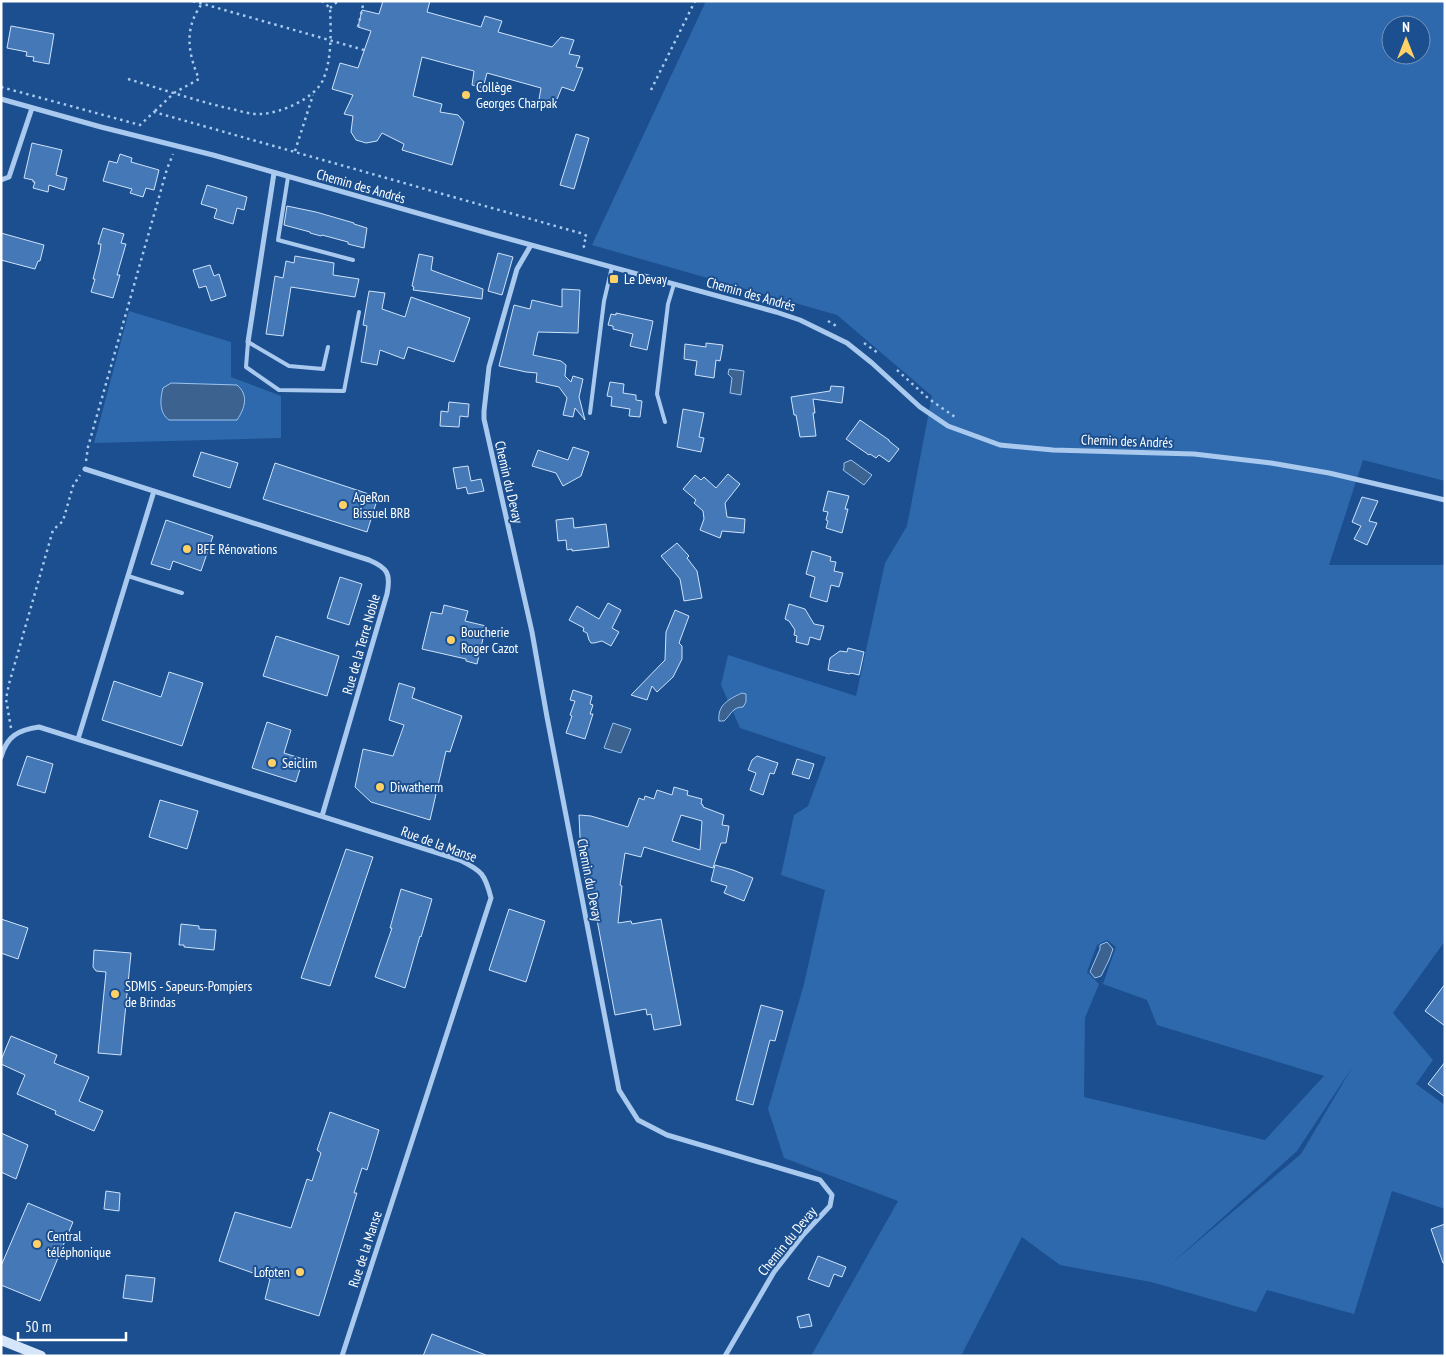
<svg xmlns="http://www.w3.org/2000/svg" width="1446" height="1357" font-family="'PT Sans Narrow',sans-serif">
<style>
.green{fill:#2e69ad;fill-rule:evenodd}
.water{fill:#3c6290;stroke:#9cc4f0}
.building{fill:#4478b7;stroke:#cfe3fa;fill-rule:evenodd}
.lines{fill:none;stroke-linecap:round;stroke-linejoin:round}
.path{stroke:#a9c9ee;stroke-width:2.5;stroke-dasharray:2.5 4;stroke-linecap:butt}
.service{stroke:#a9c9ee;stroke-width:4}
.minor{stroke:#a9c9ee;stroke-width:5}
.secondary{stroke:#d6e6fa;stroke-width:10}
.poi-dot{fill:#ffd166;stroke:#1b4f8f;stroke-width:2}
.labels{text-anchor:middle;stroke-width:4;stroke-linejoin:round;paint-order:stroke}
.poi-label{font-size:14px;fill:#fff;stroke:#1b4f8f;text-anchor:start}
.street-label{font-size:14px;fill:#fff;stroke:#1b4f8f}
</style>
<rect width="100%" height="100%" fill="#1b4f8f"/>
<path class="green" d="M 706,1 L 1445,1 L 1445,481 L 1363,460 L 1329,565 L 1445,565 L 1445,941 L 1393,1013 L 1433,1060 L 1416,1084 L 1445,1105 L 1445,1209 L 1392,1191 L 1354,1314 L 1267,1290 L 1256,1312 L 1151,1282 L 1060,1265 L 1022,1237 L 961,1356 L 811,1356 L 898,1201 L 784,1158 L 768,1109 L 804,984 L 825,890 L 781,875 L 794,815 L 808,806 L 826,757 L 740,728 L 721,685 L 728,655 L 856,696 L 885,563 L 907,526 L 932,396 L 837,315 L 592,245 ZM 1391,25 L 1421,25 L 1421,55 L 1391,55 ZM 1107,940 L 1116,947 L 1103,984 L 1147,1000 L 1157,1025 L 1324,1076 L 1265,1140 L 1084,1097 L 1085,1018 L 1099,984 L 1087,972 L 1097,945 ZM 1353,1066 L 1301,1154 L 1171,1264 L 1297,1151 Z
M 129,311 L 231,342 L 231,377 L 281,396 L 281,438 L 94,443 Z"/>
<path class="water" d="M 729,369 L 744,371 L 741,395 L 730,393 L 732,378 L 728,374 Z
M 171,383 L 237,385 C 249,395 245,408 237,420 L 169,420 C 159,413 160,399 163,388 Z
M 851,460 L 872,475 L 864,485 L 843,470 L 844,468 L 844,463 Z
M 742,693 L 746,694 L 746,702 L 743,707 C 732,707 731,715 724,721 L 719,721 C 717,705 729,699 742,693 Z
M 613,723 L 631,729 L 621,753 L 604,748 Z
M 1107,942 L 1113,949 L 1109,960 L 1101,976 L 1095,978 L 1090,972 L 1100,949 L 1100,945 Z"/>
<path class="building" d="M 383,1 L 430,1 L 427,12 L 481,27 L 485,16 L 502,21 L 498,32 L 552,47 L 561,37 L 574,40 L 569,54 L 580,56 L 576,67 L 583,68 L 574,91 L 562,87 L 553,109 L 538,105 L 541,88 L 487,73 L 483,88 L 472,85 L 474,71 L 422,57 L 413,96 L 442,104 L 440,112 L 458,115 L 464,122 L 452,165 L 402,150 L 404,144 L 382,133 L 377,141 L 366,143 L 356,140 L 351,132 L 353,116 L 344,114 L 353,95 L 332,89 L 340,63 L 358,68 L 371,31 L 358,27 L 362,10 L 379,14 Z
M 11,26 L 54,34 L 49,64 L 33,61 L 34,57 L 26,56 L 27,52 L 7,48 Z
M 576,134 L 589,138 L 574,189 L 560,185 Z
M 32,143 L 62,150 L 56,175 L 67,178 L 64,190 L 49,185 L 48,192 L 33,188 L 35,182 L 33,182 L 33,180 L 24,178 Z
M 120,154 L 132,158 L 131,162 L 159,170 L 154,190 L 146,188 L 143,197 L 130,193 L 132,189 L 103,181 L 109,161 L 117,163 Z
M 207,185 L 247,197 L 244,210 L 237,208 L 233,224 L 214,218 L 217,209 L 201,204 Z
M 287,206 L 316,212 L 354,223 L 354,224 L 367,228 L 364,248 L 348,244 L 348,242 L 322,235 L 321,236 L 310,233 L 310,232 L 284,225 Z
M 103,228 L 124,234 L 121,243 L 126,244 L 117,275 L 120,275 L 113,298 L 91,292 L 95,279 L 93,279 L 100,252 L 101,244 L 98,244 Z
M 1,233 L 44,245 L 40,261 L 38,261 L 35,269 L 1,260 Z
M 498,253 L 513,257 L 502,295 L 488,291 Z
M 419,254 L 433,257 L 431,270 L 483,289 L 482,299 L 413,290 L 414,287 L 412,286 Z
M 295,256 L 334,263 L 333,275 L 359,279 L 355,297 L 291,287 L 283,336 L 266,334 L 275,276 L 283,278 L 286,261 L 294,263 Z
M 210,265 L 214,276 L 219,274 L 226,296 L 211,301 L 206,286 L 199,288 L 193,270 Z
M 562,289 L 580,290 L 578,333 L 538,332 L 533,355 L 561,361 L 566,365 L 565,376 L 571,382 L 573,376 L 583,379 L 579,397 L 585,420 L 575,408 L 573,417 L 563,415 L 567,398 L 559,387 L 536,382 L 537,373 L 526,372 L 499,366 L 514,305 L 530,309 L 532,300 L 562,307 Z
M 369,291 L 385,293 L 382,309 L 405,317 L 411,297 L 470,318 L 454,362 L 408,347 L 404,359 L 380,350 L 377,365 L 361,362 L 367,326 L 363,325 Z
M 616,313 L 653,321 L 647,350 L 630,346 L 633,334 L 613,329 L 613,326 L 608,325 L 611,314 L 616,315 Z
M 706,343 L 723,345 L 720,361 L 716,360 L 714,378 L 695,375 L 697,361 L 684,359 L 685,344 L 706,347 Z
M 610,382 L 624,384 L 623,393 L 636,395 L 636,400 L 642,401 L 640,417 L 629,416 L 630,409 L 611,406 L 612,397 L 607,396 Z
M 831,386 L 844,387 L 842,403 L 813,399 L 815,413 L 813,413 L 816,436 L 800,437 L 796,415 L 794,415 L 791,397 L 830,391 Z
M 449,402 L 469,404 L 468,417 L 460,416 L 459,427 L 440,426 L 441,411 L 448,412 Z
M 683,409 L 704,413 L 699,437 L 704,438 L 701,452 L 677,447 Z
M 860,420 L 889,440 L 889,441 L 899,449 L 889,462 L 879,455 L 876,458 L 870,454 L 869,455 L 846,439 Z
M 573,447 L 589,452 L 581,476 L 563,486 L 556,473 L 532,466 L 538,450 L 568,460 Z
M 201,452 L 238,463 L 230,488 L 193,476 Z
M 275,463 L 378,497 L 367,532 L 263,499 Z
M 468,466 L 471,481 L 481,479 L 484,491 L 468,494 L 466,487 L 457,489 L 453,468 Z
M 728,474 L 740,484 L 725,503 L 727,517 L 745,519 L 744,533 L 722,531 L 720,538 L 700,530 L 704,519 L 703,511 L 694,503 L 696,500 L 683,489 L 695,475 L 701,480 L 704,477 L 716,488 Z
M 828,491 L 849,496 L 845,509 L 848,509 L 842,533 L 826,528 L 828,521 L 826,520 L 828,512 L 823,511 Z
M 1362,497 L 1378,501 L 1369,521 L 1377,523 L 1367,545 L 1354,539 L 1361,526 L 1352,522 Z
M 573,518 L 574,528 L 606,524 L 609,547 L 572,551 L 572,549 L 567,550 L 566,540 L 558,541 L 556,520 Z
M 166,520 L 213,536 L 201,571 L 173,561 L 170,570 L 151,564 Z
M 677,543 L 689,556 L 687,558 L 697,571 L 702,598 L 684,601 L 680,579 L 661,556 Z
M 812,551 L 831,557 L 830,561 L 836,562 L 834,571 L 843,573 L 839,587 L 831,585 L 827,602 L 810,597 L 815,577 L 806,574 Z
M 340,577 L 362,584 L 349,625 L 327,618 Z
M 608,603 L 621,610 L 612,628 L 619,632 L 611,646 L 602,641 L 594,643 L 591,643 L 589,640 L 587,633 L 583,631 L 584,628 L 569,620 L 577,606 L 599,619 Z
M 789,604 L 805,609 L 814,624 L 824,626 L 820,640 L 810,637 L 808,645 L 796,642 L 797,636 L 794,635 L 795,630 L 789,621 L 785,619 Z
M 444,605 L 468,611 L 465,621 L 486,626 L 477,664 L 466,661 L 466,659 L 422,649 L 431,612 L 442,614 Z
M 675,610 L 689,616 L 679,643 L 682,646 L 682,659 L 673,677 L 657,692 L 652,686 L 647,700 L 631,695 L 665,660 L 666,632 Z
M 276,636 L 339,656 L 327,696 L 263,676 Z
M 848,648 L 864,652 L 859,675 L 851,673 L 850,674 L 828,670 L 830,658 L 840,651 L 847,652 Z
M 169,672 L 203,683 L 182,746 L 102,720 L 114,681 L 161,697 Z
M 399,683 L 415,688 L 412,698 L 462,716 L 450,752 L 446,751 L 430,820 L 371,802 L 355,787 L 363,749 L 393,756 L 404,725 L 389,720 Z
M 573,690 L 592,696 L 590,704 L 593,705 L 590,714 L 593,714 L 585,739 L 566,733 L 572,716 L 570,715 L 575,701 L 570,700 Z
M 267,722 L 291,730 L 284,753 L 303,759 L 296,782 L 252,768 Z
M 27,756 L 53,764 L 45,793 L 17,785 Z
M 757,756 L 778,763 L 774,774 L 770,773 L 763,795 L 750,790 L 756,773 L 748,770 L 752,760 Z
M 797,759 L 814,764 L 809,779 L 792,774 Z
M 674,787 L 688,791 L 687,795 L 702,799 L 701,804 L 703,805 L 703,807 L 724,815 L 722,825 L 729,826 L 726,843 L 721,843 L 713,868 L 644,847 L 641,857 L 625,853 L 620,885 L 622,886 L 618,923 L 631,921 L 632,924 L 661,919 L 681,1025 L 654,1030 L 651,1014 L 647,1015 L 646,1009 L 615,1015 L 594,904 L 590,905 L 581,859 L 579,815 L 591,816 L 628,827 L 639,798 L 644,800 L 645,796 L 654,799 L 657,790 L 672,795 ZM 681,815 L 702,821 L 700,850 L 672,841 Z
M 160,800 L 198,811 L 187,849 L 149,837 Z
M 346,849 L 373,857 L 330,986 L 301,978 Z
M 715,865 L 733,870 L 753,878 L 744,901 L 724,893 L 727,886 L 711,881 Z
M 401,889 L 432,899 L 421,937 L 420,936 L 405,988 L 375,977 L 392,928 L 390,928 Z
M 509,909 L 545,921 L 526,982 L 489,970 Z
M 1,919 L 28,928 L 18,959 L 1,953 Z
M 181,924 L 199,926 L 199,929 L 216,930 L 214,950 L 184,947 L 184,945 L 179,945 Z
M 94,950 L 131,953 L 121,1055 L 98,1053 L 106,972 L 96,971 L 93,967 Z
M 1445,984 L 1445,1026 L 1425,1011 Z
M 761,1005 L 783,1011 L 775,1041 L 770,1040 L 753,1105 L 736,1100 Z
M 11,1036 L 57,1055 L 54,1063 L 89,1077 L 79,1101 L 103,1111 L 94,1131 L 55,1114 L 56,1111 L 17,1094 L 25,1075 L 1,1064 L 1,1060 Z
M 1445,1062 L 1445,1097 L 1428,1084 Z
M 330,1112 L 379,1130 L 367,1170 L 362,1168 L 354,1193 L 357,1193 L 319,1316 L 265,1299 L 270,1279 L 219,1261 L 235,1212 L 291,1228 L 307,1179 L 312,1181 L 321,1153 L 317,1150 Z
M 1,1133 L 28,1145 L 16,1179 L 1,1172 Z
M 106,1191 L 120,1193 L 119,1211 L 104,1209 Z
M 28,1203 L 73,1222 L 40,1301 L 1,1285 L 1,1266 Z
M 1445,1224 L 1445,1263 L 1443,1263 L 1431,1229 Z
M 818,1256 L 846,1267 L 842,1277 L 834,1274 L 829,1287 L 808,1279 Z
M 126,1275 L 155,1278 L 152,1302 L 123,1298 Z
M 809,1314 L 812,1326 L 800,1328 L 797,1317 Z
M 432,1334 L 486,1355 L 486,1356 L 423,1356 Z"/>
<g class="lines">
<path class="path" d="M 193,1 L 364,50
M 330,8 L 338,1
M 358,27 L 364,1
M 128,79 C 161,89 194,100 227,108 C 238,110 250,115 261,114 C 281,113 314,99 323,80 C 332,59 331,31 330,8 L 322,1
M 1,87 L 140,125 L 154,112 L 580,233 L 587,236 L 583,245 L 586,250
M 651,90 L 695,1
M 155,111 L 174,93 L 199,79 C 187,51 184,26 204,1
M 295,151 L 313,95
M 828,321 L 838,327
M 864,343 L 878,353
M 897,370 L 929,399 L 955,417
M 86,461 L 88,447 L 167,169 L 173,154
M 11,728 L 6,699 L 9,684 L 53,530 L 63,521 L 73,486 L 80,475"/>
<path class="service" d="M 288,177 L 278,240 L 353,260
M 328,347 L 323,369 L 289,366 L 248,342 L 246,367 L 279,390 L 344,391 L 359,312
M 590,413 L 604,301 L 612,267
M 665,422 L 657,394 L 668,304 L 674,284
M 128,576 L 182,593"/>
<path class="minor" d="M 1,99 L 101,127 L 213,155 L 491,234 L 776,312 L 800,320 L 847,343 L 872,363 L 920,407 L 948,426 L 1000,445 L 1053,450 L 1194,454 L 1271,463 L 1329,473 L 1445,500
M 1,180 L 9,177 L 32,108
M 531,245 L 517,269 L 489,367 L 484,411 L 484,419 L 532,632 L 547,717 L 619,1090 L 638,1120 L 667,1135 L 820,1180 L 832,1195 L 830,1206 L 803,1235 L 774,1272 L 725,1356
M 248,342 L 274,173
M 85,469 L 369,560 C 388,568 391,574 387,594 L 322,816
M 78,739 L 154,491
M 1,757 C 7,736 18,730 39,727 L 460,860 C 482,871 485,874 491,898 L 342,1356"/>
<path class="secondary" d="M 1,1340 L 41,1356"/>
</g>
<g class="poi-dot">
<circle cx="466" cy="95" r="5"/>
<rect x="609" y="274" width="10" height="10" rx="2.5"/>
<circle cx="343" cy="505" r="5"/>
<circle cx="187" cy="549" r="5"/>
<circle cx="451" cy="640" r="5"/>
<circle cx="272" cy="763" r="5"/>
<circle cx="380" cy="787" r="5"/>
<circle cx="115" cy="994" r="5"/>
<circle cx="37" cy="1244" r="5"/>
<circle cx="300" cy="1272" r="5"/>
</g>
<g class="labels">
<g class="poi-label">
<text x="476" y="92">Collège<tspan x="476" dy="16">Georges Charpak</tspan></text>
<text x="624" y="284">Le Devay</text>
<text x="353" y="502">AgeRon<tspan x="353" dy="16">Bissuel BRB</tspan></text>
<text x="197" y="554">BFE Rénovations</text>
<text x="461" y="637">Boucherie<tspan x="461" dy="16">Roger Cazot</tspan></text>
<text x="282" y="768">Seiclim</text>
<text x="390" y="792">Diwatherm</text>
<text x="125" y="991">SDMIS - Sapeurs-Pompiers<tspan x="125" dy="16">de Brindas</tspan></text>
<text x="47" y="1241">Central<tspan x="47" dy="16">téléphonique</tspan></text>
<text x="290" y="1277" text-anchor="end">Lofoten</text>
</g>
<g class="street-label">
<text transform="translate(361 186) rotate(16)" y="5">Chemin des Andrés</text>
<text transform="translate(751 294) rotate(16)" y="5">Chemin des Andrés</text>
<text transform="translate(1127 441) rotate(2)" y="5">Chemin des Andrés</text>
<text transform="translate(509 482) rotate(77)" y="5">Chemin du Devay</text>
<text transform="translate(361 644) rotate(-74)" y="5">Rue de la Terre Noble</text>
<text transform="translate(439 844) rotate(20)" y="5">Rue de la Manse</text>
<text transform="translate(590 880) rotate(79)" y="5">Chemin du Devay</text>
<text transform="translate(787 1241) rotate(-51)" y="5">Chemin du Devay</text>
<text transform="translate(365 1249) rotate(-72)" y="5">Rue de la Manse</text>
</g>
</g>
<rect width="1446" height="1357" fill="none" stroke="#ffffff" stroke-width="5"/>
<g transform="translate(1406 40)"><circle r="24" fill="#1b4f8f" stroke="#7695bc"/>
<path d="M0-4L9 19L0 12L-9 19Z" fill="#ffd166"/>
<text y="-8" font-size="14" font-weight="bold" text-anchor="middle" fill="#ffffff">N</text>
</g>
<path d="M18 1332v8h108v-8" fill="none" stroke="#ffffff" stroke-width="2.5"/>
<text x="25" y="1332" font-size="15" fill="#ffffff" stroke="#1b4f8f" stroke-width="4" paint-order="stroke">50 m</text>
</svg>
